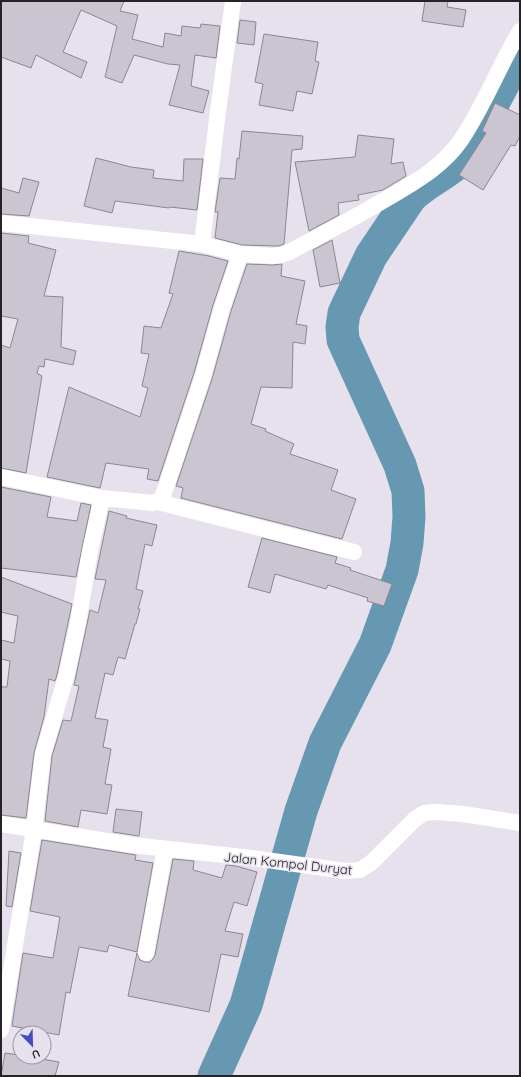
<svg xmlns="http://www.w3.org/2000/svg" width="521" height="1077" font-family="Quicksand,sans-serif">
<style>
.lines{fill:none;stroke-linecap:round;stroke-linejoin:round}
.river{stroke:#6798b2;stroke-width:33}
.building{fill:#cac5d1;stroke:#8b8691}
.minor{stroke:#fff;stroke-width:16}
.labels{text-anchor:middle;stroke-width:3;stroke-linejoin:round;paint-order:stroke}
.street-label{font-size:13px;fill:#252327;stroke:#e6e1ed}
</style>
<rect width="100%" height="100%" fill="#e6e1ed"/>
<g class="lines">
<path class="river" d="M 214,1076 L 246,1005 L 301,811 L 325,743 L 375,645 L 402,570 L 407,543 L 409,517 L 408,491 L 400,465 L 343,340 L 342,327 L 344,313 L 371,256 L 410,198 C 427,180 452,173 467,152 L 515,62 L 520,57"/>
</g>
<path class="building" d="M 1,1 L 124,1 L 120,11 L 138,15 L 132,39 L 163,47 L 165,33 L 181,36 L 182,26 L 200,28 L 201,24 L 220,26 L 216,58 L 195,55 L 191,86 L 209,91 L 203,113 L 169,105 L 180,65 L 168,64 L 134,55 L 122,83 L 105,77 L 117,26 L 81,10 L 63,52 L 87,62 L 81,78 L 36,55 L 31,68 L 1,57 Z
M 425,1 L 448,1 L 447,7 L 466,10 L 463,27 L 422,21 Z
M 240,20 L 256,22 L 254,45 L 237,43 Z
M 264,34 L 318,42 L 315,61 L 319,62 L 312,94 L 297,91 L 293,111 L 259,105 L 263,84 L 255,82 Z
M 495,103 L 520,115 L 520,136 L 515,146 L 511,145 L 483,190 L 459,175 L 486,133 L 482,131 Z
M 242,131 L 303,136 L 302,149 L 292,150 L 284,244 L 279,246 L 242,245 L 215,238 L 218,212 L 215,212 L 220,178 L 235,179 L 237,158 L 239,159 Z
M 358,135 L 394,139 L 391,164 L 403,162 L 406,176 L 383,190 L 358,195 L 359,200 L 338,203 L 339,215 L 309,231 L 295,162 L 355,157 Z
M 96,158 L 131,167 L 154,170 L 153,178 L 183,181 L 184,159 L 203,159 L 197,210 L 170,207 L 169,208 L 115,201 L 112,213 L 84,206 Z
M 23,178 L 39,182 L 29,216 L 1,214 L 1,188 L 19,193 Z
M 1,233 L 29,236 L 28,243 L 56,250 L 44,296 L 63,297 L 61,347 L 76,351 L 73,365 L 45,359 L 44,367 L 39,366 L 37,373 L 42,376 L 26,473 L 1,468 L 1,345 L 10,348 L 18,319 L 1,316 Z
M 332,240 L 340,283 L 320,287 L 313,250 Z
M 179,251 L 209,256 L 228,261 L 213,305 L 194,373 L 158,481 L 147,479 L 149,469 L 106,463 L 100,488 L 47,477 L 69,387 L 140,417 L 148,388 L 142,386 L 149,354 L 141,353 L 144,326 L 161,328 L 173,294 L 169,293 Z
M 247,264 L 272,265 L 282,264 L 281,276 L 305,281 L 296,324 L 307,326 L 305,344 L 293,342 L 292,388 L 261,387 L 251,424 L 266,429 L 265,431 L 294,444 L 290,454 L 338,470 L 331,490 L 356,499 L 342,539 L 181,498 L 183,488 L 176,486 L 212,379 L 231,311 Z
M 1,487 L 51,497 L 47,517 L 77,521 L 81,503 L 91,505 L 76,577 L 1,568 Z
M 109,511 L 127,516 L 126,518 L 157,525 L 152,546 L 145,544 L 136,589 L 143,591 L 138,609 L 140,609 L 136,624 L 135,624 L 125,659 L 118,657 L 113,675 L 105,673 L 95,718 L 108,720 L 103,747 L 111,749 L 105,784 L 112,785 L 107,814 L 81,810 L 78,827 L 45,821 L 52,756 L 63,720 L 71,721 L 79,686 L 74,685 L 90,610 L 98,613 L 106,580 L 95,579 Z
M 262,538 L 337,557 L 335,563 L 351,568 L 350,570 L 392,584 L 384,606 L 367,601 L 368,598 L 328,585 L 326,589 L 275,574 L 270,593 L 248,587 Z
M 1,577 L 72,604 L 57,675 L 55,681 L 49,679 L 44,717 L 34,753 L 26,818 L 1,815 L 1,687 L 7,687 L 10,661 L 1,659 L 1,640 L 14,643 L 18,616 L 1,612 Z
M 116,809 L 142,812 L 139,836 L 113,832 Z
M 42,840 L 136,855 L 135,860 L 153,863 L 137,952 L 109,945 L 107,952 L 79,947 L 70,993 L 66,992 L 59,1035 L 12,1026 L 23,953 L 53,958 L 60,917 L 30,911 Z
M 9,851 L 21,853 L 12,907 L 6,906 Z
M 173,859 L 194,861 L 193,870 L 222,878 L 226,865 L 236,866 L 257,872 L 247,906 L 234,902 L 225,931 L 243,934 L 238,957 L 221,954 L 209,1012 L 128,996 L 137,953 L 140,960 L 145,962 L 150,962 L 153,959 L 155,955 Z
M 5,1053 L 20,1055 L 20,1057 L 30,1057 L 59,1062 L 55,1076 L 1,1076 Z"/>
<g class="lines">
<path class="minor" d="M 1,223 L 202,244 L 240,254 L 273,256 L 281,255 L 289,252 C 324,234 359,215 393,195 C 418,180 444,165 461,140 C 484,106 499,66 520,31
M 202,244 L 218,111 L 233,1
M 1,477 L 102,498 L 153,503 L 162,499 L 203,376 L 222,308 L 240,254
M 158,502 L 354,552
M 1,824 L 132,845 L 252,858 L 345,871 L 360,870 L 371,863 L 415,819 L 424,813 L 436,812 L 463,814 L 520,823
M 146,953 L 165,849
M 1,1030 L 34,830 L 43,754 L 66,677 L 78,623 L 90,551 L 102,498"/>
</g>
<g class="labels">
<g class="street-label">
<text transform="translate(288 863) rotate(6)" y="5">Jalan Kompol Duryat</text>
</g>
</g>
<rect width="521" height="1077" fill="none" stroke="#252327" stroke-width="4"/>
<g transform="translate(32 1045) rotate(157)"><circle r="19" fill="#e6e1ed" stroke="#99959e"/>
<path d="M0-3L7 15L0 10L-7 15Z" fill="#484cc1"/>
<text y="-6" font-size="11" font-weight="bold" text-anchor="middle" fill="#252327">U</text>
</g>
</svg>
